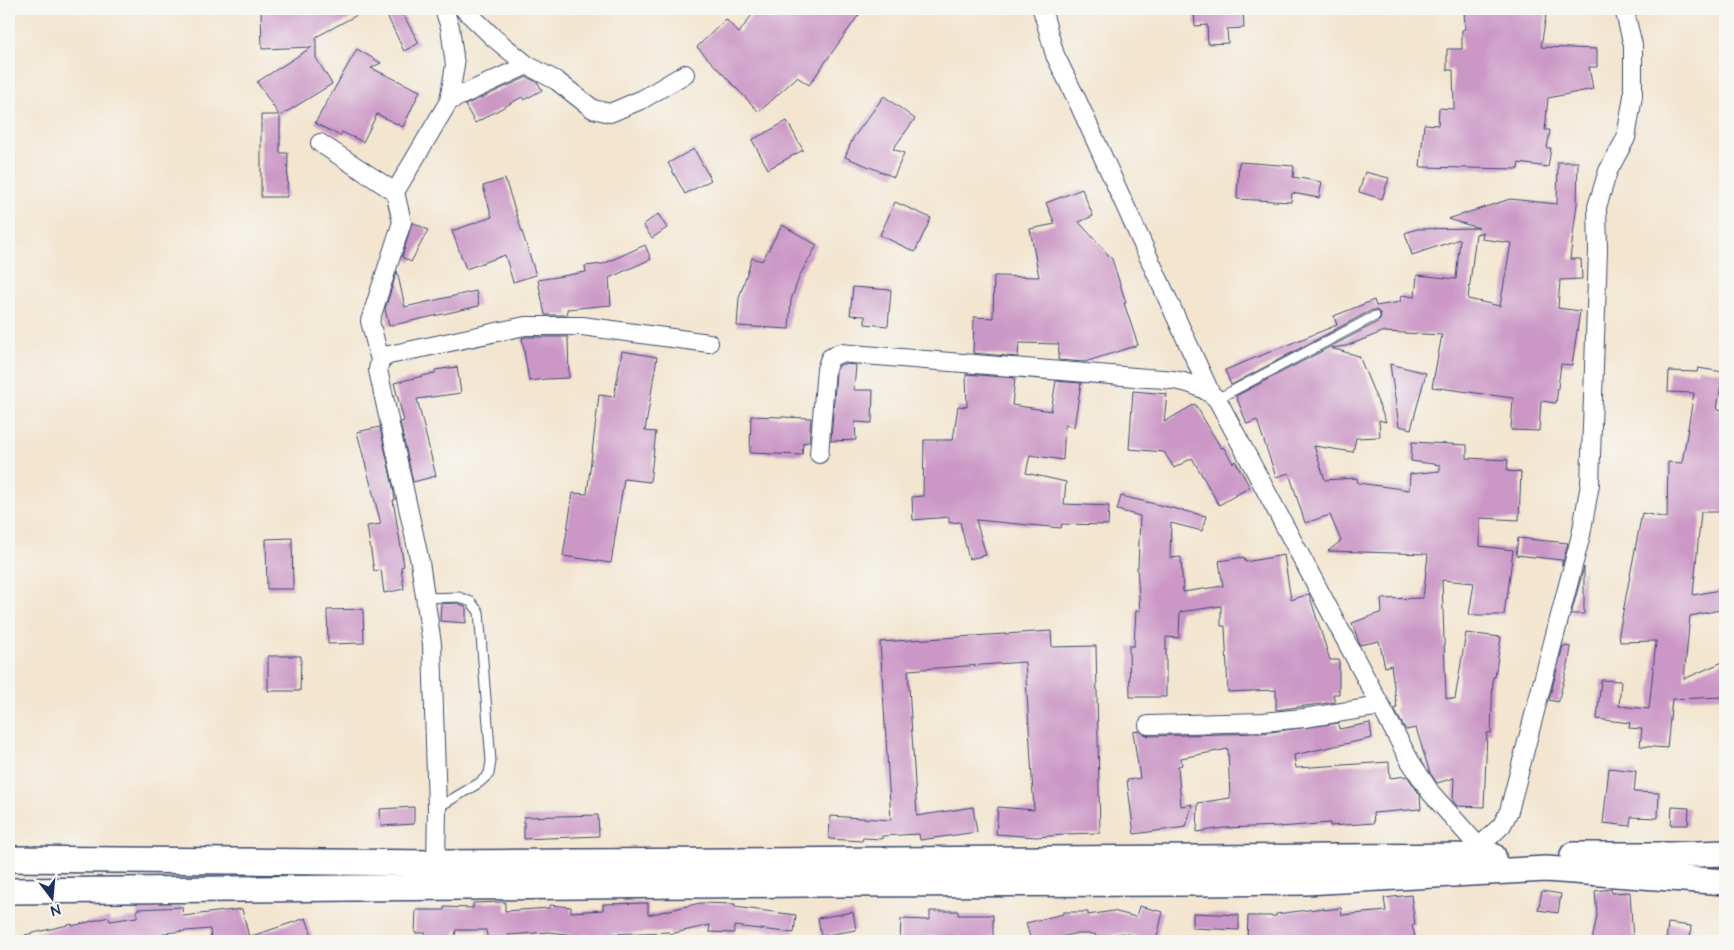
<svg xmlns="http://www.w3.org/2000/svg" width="1734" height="950" font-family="'Architects Daughter',sans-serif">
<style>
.building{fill:#cb97c6;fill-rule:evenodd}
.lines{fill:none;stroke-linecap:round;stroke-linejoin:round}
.service-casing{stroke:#3b4a6f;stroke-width:11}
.minor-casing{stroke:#3b4a6f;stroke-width:20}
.secondary-casing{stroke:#3b4a6f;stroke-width:28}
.service{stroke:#fff;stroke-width:9}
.minor{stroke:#fff;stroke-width:18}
.secondary{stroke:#fff;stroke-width:25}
</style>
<rect width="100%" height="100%" fill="#f6f6f2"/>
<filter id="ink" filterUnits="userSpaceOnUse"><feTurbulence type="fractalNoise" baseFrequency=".02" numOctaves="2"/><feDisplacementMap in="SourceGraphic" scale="10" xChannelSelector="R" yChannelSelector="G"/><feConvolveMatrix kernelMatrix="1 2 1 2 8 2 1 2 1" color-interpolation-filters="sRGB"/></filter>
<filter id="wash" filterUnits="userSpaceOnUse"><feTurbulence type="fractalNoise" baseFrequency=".0096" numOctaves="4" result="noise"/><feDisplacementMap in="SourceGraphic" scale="20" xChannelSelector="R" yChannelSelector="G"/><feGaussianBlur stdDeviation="1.12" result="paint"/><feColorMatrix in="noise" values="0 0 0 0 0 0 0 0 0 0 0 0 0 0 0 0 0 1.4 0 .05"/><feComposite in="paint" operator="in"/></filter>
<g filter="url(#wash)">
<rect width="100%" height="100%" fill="#f3e5cf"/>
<g id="blocks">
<path class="building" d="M 261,9 L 368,9 L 316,37 L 316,58 L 332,84 L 280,116 L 280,153 L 288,153 L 287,197 L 261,197 L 261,115 L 279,115 L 257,82 L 312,47 L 262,49 Z
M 384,9 L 400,9 L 419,43 L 404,51 Z
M 756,9 L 863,9 L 809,85 L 797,77 L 759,112 L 697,47 L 726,19 L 739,33 Z
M 1194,9 L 1243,9 L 1244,28 L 1227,29 L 1228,43 L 1208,44 L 1207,25 L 1195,26 Z
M 1464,9 L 1547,9 L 1541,47 L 1597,49 L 1597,67 L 1589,67 L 1593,89 L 1548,98 L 1545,130 L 1550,130 L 1547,148 L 1551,148 L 1548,167 L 1519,163 L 1518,169 L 1420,167 L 1424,124 L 1438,125 L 1439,108 L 1454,109 L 1453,70 L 1447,70 L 1447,49 L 1462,49 L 1462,30 L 1465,29 Z
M 357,49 L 381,63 L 371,68 L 420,91 L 403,127 L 377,114 L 363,142 L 342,132 L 340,136 L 315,123 Z
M 527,77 L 538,83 L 542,90 L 524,100 L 522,97 L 475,123 L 465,105 Z
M 884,96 L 915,119 L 893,149 L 904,153 L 894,177 L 845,157 L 853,138 Z
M 787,121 L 803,150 L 768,169 L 752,140 Z
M 694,149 L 711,180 L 685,194 L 668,163 Z
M 1239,162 L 1294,166 L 1293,177 L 1322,182 L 1319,198 L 1292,193 L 1291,202 L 1237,199 Z
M 1558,162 L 1578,162 L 1577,204 L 1570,259 L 1581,259 L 1582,279 L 1560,280 L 1558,308 L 1580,311 L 1572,365 L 1561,364 L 1556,403 L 1541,401 L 1539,431 L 1511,430 L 1513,398 L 1432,387 L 1442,335 L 1385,332 L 1385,331 L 1346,346 L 1331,348 L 1359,356 L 1386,422 L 1379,420 L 1380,437 L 1356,438 L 1353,452 L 1314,446 L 1325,480 L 1357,478 L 1358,483 L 1409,490 L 1410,474 L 1440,471 L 1440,465 L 1411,461 L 1412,442 L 1467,445 L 1467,458 L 1508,460 L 1507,471 L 1521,472 L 1519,520 L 1480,518 L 1480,546 L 1513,550 L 1507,599 L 1506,599 L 1504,615 L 1469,615 L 1474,583 L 1442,580 L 1446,698 L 1455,699 L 1466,633 L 1501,637 L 1495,677 L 1493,677 L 1491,733 L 1487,733 L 1484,807 L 1457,806 L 1453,801 L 1454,778 L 1437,783 L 1430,773 L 1416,728 L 1406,730 L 1395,711 L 1395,708 L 1397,708 L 1391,665 L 1385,667 L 1379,641 L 1360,645 L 1352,623 L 1382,612 L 1381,599 L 1423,598 L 1428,554 L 1328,551 L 1341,541 L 1330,515 L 1305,523 L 1289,473 L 1276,477 L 1257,420 L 1247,424 L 1236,396 L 1378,322 L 1381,317 L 1380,313 L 1376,310 L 1372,310 L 1231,385 L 1225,370 L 1337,325 L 1334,316 L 1374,300 L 1376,306 L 1400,302 L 1401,295 L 1415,297 L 1417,275 L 1456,279 L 1460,239 L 1412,255 L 1405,233 L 1417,229 L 1479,228 L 1448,219 L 1510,199 L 1557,204 ZM 1483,232 L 1482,239 L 1511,243 L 1500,306 L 1468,299 L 1476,234 Z
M 1365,172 L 1389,178 L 1382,199 L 1359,192 Z
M 505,179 L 536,275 L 513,282 L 505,255 L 466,269 L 452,231 L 492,217 L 483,186 Z
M 1082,189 L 1093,216 L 1079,222 L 1112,259 L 1126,303 L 1124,303 L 1138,345 L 1085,362 L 1058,360 L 1059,344 L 1019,343 L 1018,357 L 973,353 L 974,317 L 993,318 L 994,276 L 1039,277 L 1030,229 L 1055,224 L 1046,203 Z
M 895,202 L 931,218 L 915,252 L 880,235 Z
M 658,214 L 667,228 L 652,238 L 643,225 Z
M 412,222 L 428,230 L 411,262 L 402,257 Z
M 782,225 L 817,245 L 800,275 L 791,300 L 789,329 L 737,326 L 739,298 L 752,258 L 762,261 Z
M 645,245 L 651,259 L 609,278 L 611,305 L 567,309 L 568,315 L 545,315 L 538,280 L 586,272 L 585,266 L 603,264 Z
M 397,271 L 405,307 L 476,291 L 479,306 L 389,326 L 385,309 Z
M 853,287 L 891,290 L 888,326 L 865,324 L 865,316 L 850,315 Z
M 526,337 L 568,337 L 569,378 L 545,379 L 529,381 L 522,338 Z
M 622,351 L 657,357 L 645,431 L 656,432 L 650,482 L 624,479 L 611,563 L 563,556 L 573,493 L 587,494 L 599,395 L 614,397 Z
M 842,364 L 856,365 L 854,390 L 873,390 L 872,423 L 855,422 L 856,440 L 831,441 L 836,371 L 839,366 Z
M 1390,364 L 1426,373 L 1411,429 L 1399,426 Z
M 457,367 L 461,393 L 417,399 L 436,476 L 413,482 L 400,422 L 404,421 L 394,383 L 435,373 L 435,370 Z
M 1698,368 L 1723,372 L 1717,409 L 1725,410 L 1725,512 L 1701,512 L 1693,595 L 1725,589 L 1725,609 L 1690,616 L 1684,679 L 1725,661 L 1725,697 L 1672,699 L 1667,748 L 1640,746 L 1642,729 L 1629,728 L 1630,723 L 1597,719 L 1601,680 L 1621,681 L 1619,706 L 1649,709 L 1656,641 L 1620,642 L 1619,633 L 1642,513 L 1667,518 L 1668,462 L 1682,463 L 1694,393 L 1668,392 L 1669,371 L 1697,372 Z
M 966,374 L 1015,378 L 1012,405 L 1051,411 L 1056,381 L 1081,383 L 1074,427 L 1065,425 L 1063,460 L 1030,455 L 1026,473 L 1066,482 L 1064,504 L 1109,506 L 1108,525 L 1062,524 L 1061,528 L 976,520 L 986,555 L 969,559 L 960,522 L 949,523 L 949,517 L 913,520 L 912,497 L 923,496 L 924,440 L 953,440 L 958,406 L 967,407 Z
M 1133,391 L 1167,394 L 1164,422 L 1195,404 L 1221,448 L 1223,447 L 1233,463 L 1235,461 L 1250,487 L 1219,505 L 1192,458 L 1174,468 L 1164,452 L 1129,449 Z
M 751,416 L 811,418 L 809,442 L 803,443 L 802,455 L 750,453 Z
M 380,427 L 393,487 L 395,500 L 393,500 L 404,566 L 401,567 L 404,589 L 384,593 L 381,570 L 374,571 L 367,526 L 381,524 L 357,432 Z
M 1121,496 L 1206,516 L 1202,531 L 1171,523 L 1170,558 L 1181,557 L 1183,592 L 1223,586 L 1219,561 L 1244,557 L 1245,562 L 1284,555 L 1291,600 L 1309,594 L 1330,660 L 1339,660 L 1339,694 L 1333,694 L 1335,702 L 1276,710 L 1276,690 L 1228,692 L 1225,626 L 1221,626 L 1221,606 L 1180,612 L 1179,638 L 1166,637 L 1166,697 L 1130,697 L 1129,646 L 1134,646 L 1136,610 L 1140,611 L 1137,567 L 1138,567 L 1140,516 L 1117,510 Z
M 292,538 L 293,589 L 267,589 L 266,539 Z
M 1518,538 L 1568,543 L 1562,566 L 1562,560 L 1516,555 Z
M 1584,567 L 1584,614 L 1571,614 Z
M 458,603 L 466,607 L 466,623 L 440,621 L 441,604 Z
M 363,609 L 364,643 L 328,644 L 327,610 Z
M 1051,631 L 1052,647 L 1096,646 L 1100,833 L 1064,834 L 1064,835 L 1036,837 L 996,834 L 998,807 L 1034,810 L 1025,662 L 908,670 L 917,816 L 973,807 L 977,832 L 920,840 L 919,834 L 882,836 L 882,839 L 863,838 L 862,841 L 829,839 L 830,816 L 891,820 L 880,642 Z
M 1563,646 L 1571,647 L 1569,661 L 1558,702 L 1549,700 Z
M 268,656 L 301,656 L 300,691 L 268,691 Z
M 1338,723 L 1339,729 L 1370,723 L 1372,738 L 1294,755 L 1296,768 L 1389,762 L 1390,778 L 1407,776 L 1420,795 L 1421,809 L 1373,813 L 1374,823 L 1330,826 L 1330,823 L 1280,827 L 1280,826 L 1223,828 L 1197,832 L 1198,803 L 1230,798 L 1228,749 L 1181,758 L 1182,765 L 1178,766 L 1181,806 L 1192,804 L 1186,827 L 1134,834 L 1127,780 L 1140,778 L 1133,732 L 1140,731 L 1148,736 L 1263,733 Z
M 1609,768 L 1636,771 L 1634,792 L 1659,793 L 1658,818 L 1631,817 L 1630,826 L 1603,823 Z
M 414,807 L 414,824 L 381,826 L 380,809 Z
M 1672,807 L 1689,808 L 1688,825 L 1671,825 Z
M 598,815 L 599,836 L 524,839 L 524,817 Z
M 1611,889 L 1612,893 L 1630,892 L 1633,941 L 1592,941 L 1597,915 L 1595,891 Z
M 1542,891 L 1561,894 L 1558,913 L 1538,910 Z
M 1411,895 L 1415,925 L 1412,925 L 1416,941 L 1247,941 L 1248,916 L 1276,916 L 1276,914 L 1324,908 L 1324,910 L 1341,908 L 1342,915 L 1386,911 L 1384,898 Z
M 505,902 L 505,911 L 549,908 L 550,905 L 571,907 L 571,912 L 603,910 L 603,904 L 648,903 L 648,915 L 700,903 L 735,904 L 735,907 L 796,915 L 794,933 L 734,926 L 734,933 L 709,932 L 710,925 L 670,934 L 669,932 L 575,935 L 549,932 L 508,935 L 510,941 L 488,941 L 486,930 L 456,930 L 454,941 L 426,941 L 426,933 L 415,933 L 416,910 L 444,910 L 444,907 L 473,908 L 473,903 Z
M 1139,906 L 1163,912 L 1156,941 L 1122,933 L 1096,938 L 1095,934 L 1073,934 L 1043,941 L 1031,941 L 1026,923 L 1063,914 L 1063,912 L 1088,912 L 1088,915 L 1113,911 L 1136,917 Z
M 182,907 L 183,916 L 242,909 L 249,937 L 306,918 L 314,941 L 211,941 L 210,929 L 163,933 L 165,941 L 26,941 L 25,935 L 72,924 L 72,926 L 109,917 L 110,921 L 137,917 L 137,909 Z
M 930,911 L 958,911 L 958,915 L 993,915 L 993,941 L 963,941 L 963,936 L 927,936 L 927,941 L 900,941 L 901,919 L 930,920 Z
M 853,912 L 856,930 L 821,936 L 818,918 Z
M 1193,913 L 1239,915 L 1239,930 L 1193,928 Z
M 1668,923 L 1691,926 L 1690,941 L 1666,941 Z"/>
</g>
</g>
<g filter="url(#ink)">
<use href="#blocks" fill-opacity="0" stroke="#3b4a6f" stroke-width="1"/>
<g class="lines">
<defs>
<path id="service" d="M 1217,399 L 1375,316
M 425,598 L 459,597 L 471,602 L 479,612 L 491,761 L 489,774 L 479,783 L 437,808"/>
<path id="minor" d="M 464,9 L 494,38 L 527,65 L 557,81 L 593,109 L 610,113 L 643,99 L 685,74
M 1042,9 L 1055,55 L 1077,100 L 1210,392
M 449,101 L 527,65
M 320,143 L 395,192
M 380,360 L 370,321 L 402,222 L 395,192 L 449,101 L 455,65 L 450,27 L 444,9
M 819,454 L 826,369 L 830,358 L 840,353 L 1147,378 C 1173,379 1197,381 1217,399 L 1410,761 L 1431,793 L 1487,856
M 1148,725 L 1263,722 L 1304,718 L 1381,706
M 1479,847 L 1502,825 L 1509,811 L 1581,535 L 1590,484 L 1598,250 L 1597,207 L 1608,171 L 1626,138 L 1633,96 L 1633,45 L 1624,9
M 436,863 L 437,808 L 432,644 L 420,562 L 378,370 L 380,360 L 389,355 L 525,326 L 582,326 L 709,343"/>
<path id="secondary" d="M 1573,855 L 1670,855 L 1725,853
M 9,859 L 436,863 L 1493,856
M 9,891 L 804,884 L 1197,883 L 1305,882 L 1546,869 L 1725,882"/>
</defs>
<use href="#service" class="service-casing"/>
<use href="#minor" class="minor-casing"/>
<use href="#secondary" class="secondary-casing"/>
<use href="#service" class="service"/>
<use href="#minor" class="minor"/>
<use href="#secondary" class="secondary"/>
</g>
</g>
<rect width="1734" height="950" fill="none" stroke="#f6f6f2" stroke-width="30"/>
<g transform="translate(52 898) rotate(164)" stroke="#f6f6f2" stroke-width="4" paint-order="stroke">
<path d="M0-4L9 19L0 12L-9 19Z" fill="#1b2f5e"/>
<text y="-8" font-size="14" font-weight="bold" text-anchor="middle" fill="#1b2f5e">N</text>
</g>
</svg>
